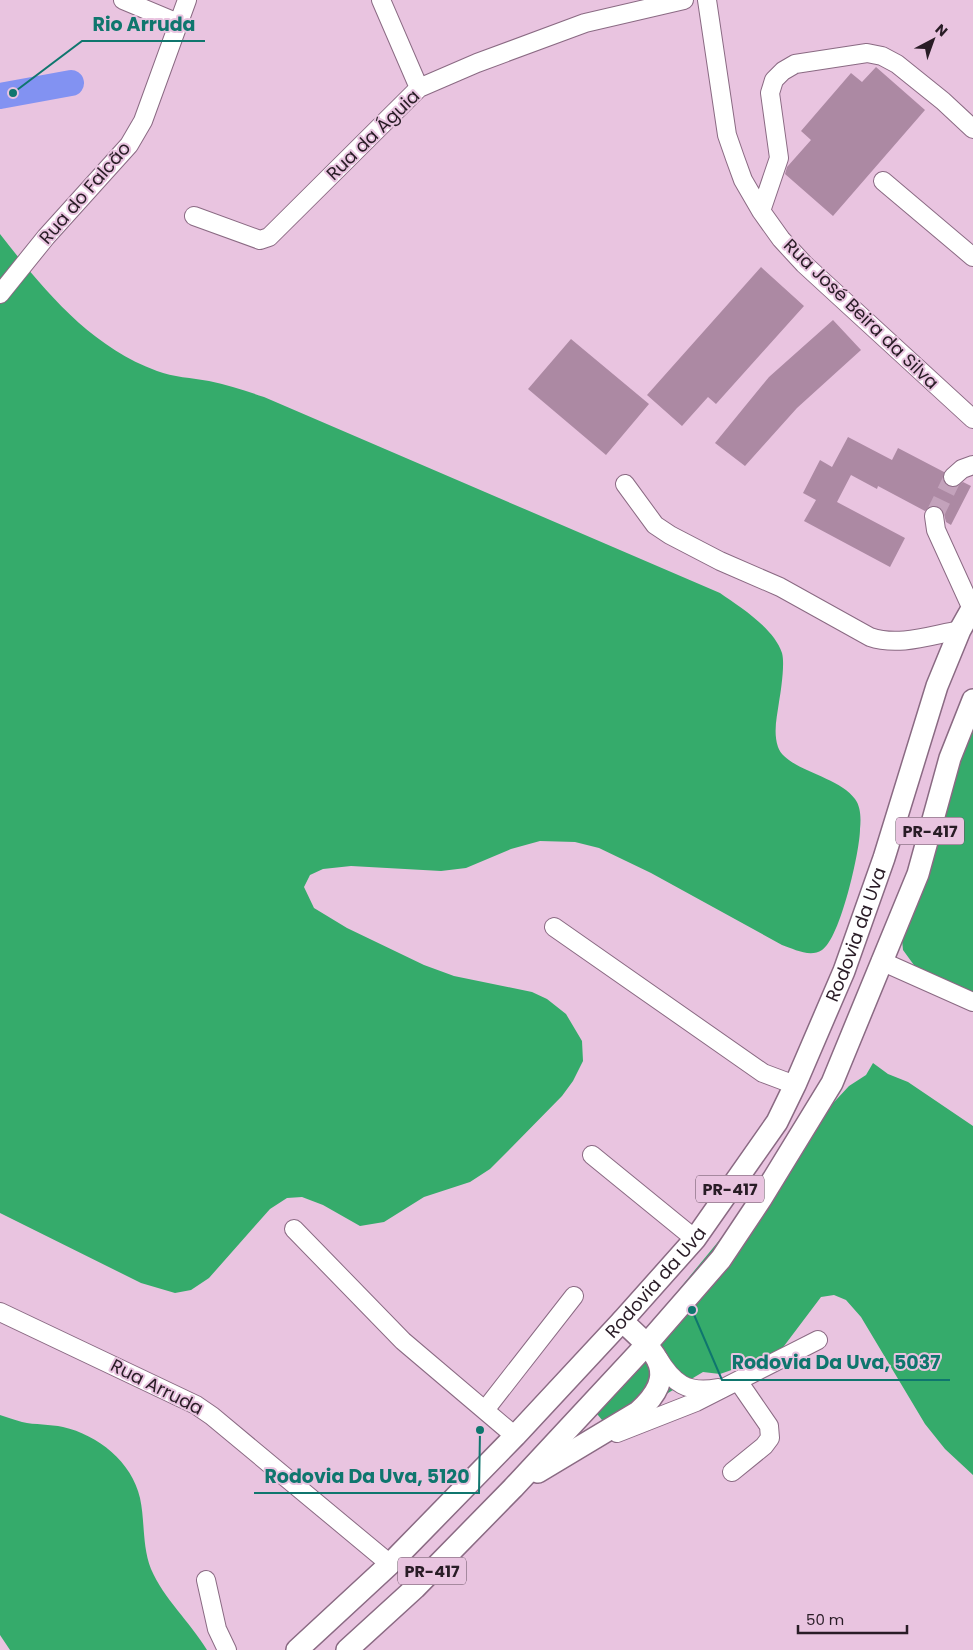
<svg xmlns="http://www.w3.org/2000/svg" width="973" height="1650" font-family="Poppins,sans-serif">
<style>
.forest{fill:#35ab6b}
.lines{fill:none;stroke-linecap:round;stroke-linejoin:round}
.river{stroke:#8292f2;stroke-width:26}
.building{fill:#ac89a3}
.minor-tunnel{stroke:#c3a2bb;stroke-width:18;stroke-dasharray:18 9;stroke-linecap:butt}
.minor-casing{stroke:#8a6a83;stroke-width:20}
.major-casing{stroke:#8a6a83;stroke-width:24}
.minor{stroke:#fff;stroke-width:18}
.major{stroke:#fff;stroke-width:21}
.labels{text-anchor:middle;stroke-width:4;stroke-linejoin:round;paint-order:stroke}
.shield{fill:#e9c4e0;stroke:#634e5e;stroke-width:1}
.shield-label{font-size:16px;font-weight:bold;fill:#291c26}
.street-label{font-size:18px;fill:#291c26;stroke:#e9c4e0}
.leader{fill:none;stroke:#0f766e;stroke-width:2}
.callout-dot{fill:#0f766e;stroke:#e9c4e0;stroke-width:2}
.callout-label{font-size:19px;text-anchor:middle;font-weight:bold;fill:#0f766e;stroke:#e9c4e0;stroke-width:4;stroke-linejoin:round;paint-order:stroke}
</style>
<rect width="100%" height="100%" fill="#e9c4e0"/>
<path class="forest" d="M 0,234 C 43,289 89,346 157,371 C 173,377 192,378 209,381 C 228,385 246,391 264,397 L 720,593 C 740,607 774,628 782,653 C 785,663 781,691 779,702 C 777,717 773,732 778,747 C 786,770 839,776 855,799 C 861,807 861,819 860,829 C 860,851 840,939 822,950 C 810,958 794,949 782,945 L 651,873 L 599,848 L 575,842 L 540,841 L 511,849 L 466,868 L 441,871 L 351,866 L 323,869 L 310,875 L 304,887 L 314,908 L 347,928 L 424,965 L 454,976 L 532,992 L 547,999 L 566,1014 L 582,1041 L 583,1061 L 573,1081 L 562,1096 L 508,1151 L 490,1169 L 470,1182 L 424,1197 L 384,1222 L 360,1226 L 323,1205 L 302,1197 L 287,1198 L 270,1209 L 209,1278 L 191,1290 L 175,1293 L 141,1283 L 0,1213 Z
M 973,731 L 973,1009 L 919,972 L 903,950 L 901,930 L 959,760 Z
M 873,1063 L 888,1074 L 908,1082 L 973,1126 L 973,1475 L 945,1449 L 925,1424 L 861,1317 L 846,1300 L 834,1295 L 821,1297 L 778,1354 L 720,1374 L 703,1372 L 658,1399 L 618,1418 L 602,1420 L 593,1409 L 612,1371 L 823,1114 L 849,1086 L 866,1075 Z
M 0,1415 C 7,1417 14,1420 22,1422 C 35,1425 50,1424 63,1427 C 98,1435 132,1462 140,1498 C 145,1521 142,1546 151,1569 C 164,1599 190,1622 207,1650 L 10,1650 L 0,1635 Z"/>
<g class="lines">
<path class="river" d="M 0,96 L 71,83"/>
</g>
<path class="building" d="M 876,67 L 925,110 L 833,216 L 785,174 L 787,167 L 811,140 L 801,131 L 851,73 L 862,82 Z
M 761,267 L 804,306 L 716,404 L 708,397 L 682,426 L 647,395 Z
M 833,320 L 861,350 L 797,408 L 745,466 L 715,443 L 769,377 Z
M 571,339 L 649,404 L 606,455 L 528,389 Z
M 848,437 L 892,460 L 898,448 L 944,472 L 943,480 L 949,487 L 956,487 L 963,482 L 971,486 L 951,525 L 946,522 L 943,510 L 938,506 L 932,506 L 925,511 L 878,486 L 877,489 L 851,475 L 837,502 L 905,538 L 890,567 L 804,521 L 816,500 L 803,493 L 820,460 L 832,467 Z"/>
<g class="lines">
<path class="minor-tunnel" d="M 934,516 L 953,477"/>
<defs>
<path id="minor" d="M 123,0 L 178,23
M 381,0 L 419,88
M 707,0 L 727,135 L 735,158 L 743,180 L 761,211 L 781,239 L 804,264 L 973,419
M 883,181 L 973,257
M 761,211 L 779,158 L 770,93 L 774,80 L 783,71 L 795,64 L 867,53 L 882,56 L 897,64 L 943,101 L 973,129
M 194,216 L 260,240 L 269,237 L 419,88 L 477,63 L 585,23 L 684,0
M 0,294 L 46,237 L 129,145 L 143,121 L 187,0
M 953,477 L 962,469 L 973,465
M 625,484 L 655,525 L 670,535 L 720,561 L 780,587 L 870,637 C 899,647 931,635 960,630
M 934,516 L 936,530 L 972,609
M 554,927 L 763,1073 L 795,1085
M 881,961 L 973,1002
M 592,1155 L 695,1239
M 294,1229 L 403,1341 L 515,1436
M 0,1312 L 196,1405 L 212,1416 L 390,1564
M 658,1358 C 673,1383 687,1394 718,1388
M 485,1410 L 574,1296
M 617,1433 L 696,1402 L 818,1340
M 732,1472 L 764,1446 L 770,1438 L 769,1426 L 738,1381
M 206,1580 L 217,1629 L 227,1650"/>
<g id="major">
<path d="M 538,1472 L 638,1412 C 681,1373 656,1352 622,1321"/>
<path id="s1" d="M 297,1650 L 390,1564 L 515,1436 L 622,1321 L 695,1239 L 777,1122 L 795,1085 L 844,971 L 884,858 L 937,686 L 960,630 L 973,607"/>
<path d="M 347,1650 L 415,1588 L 513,1488 L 647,1344 L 721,1259 L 761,1199 L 832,1083 L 918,874 L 950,758 L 973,700"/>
</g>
</defs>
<use href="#minor" class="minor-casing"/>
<use href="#major" class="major-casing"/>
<use href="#minor" class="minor"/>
<use href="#major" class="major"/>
</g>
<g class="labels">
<g class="shield">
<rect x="896" y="817.5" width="68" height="27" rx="4"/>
<rect x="696" y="1175.5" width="68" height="27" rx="4"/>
<rect x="398" y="1557.5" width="68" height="27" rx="4"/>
</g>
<g class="shield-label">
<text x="930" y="837">PR-417</text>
<text x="730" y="1195">PR-417</text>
<text x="432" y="1577">PR-417</text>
</g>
<g class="street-label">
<text transform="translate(373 135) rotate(-44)" y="6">Rua da Águia</text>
<text transform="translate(85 193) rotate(-49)" y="6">Rua do Falcão</text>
<text transform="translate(861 314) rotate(44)" y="6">Rua José Beira da Silva</text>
<text dy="6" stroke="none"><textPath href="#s1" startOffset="919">Rodovia da Uva</textPath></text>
<text dy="6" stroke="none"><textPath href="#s1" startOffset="514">Rodovia da Uva</textPath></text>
<text transform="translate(157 1387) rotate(27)" y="6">Rua Arruda</text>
</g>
</g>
<path class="leader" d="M13 93L82 41H205M692 1310L722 1380H950M480 1430L479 1493H254"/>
<g class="callout-dot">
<circle cx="13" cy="93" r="5"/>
<circle cx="692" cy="1310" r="5"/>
<circle cx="480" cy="1430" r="5"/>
</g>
<g class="callout-label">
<text x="144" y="31">Rio Arruda</text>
<text x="836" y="1369">Rodovia Da Uva, 5037</text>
<text x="367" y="1483">Rodovia Da Uva, 5120</text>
</g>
<g transform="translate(933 40) rotate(41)" stroke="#e9c4e0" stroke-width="4" paint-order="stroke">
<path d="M0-4L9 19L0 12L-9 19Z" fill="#291c26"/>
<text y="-8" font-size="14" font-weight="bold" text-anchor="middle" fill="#291c26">N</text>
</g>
<path d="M798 1625v8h109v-8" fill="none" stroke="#291c26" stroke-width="2.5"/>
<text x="806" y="1625" font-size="15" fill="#291c26" stroke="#e9c4e0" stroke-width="4" paint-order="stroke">50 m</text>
</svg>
